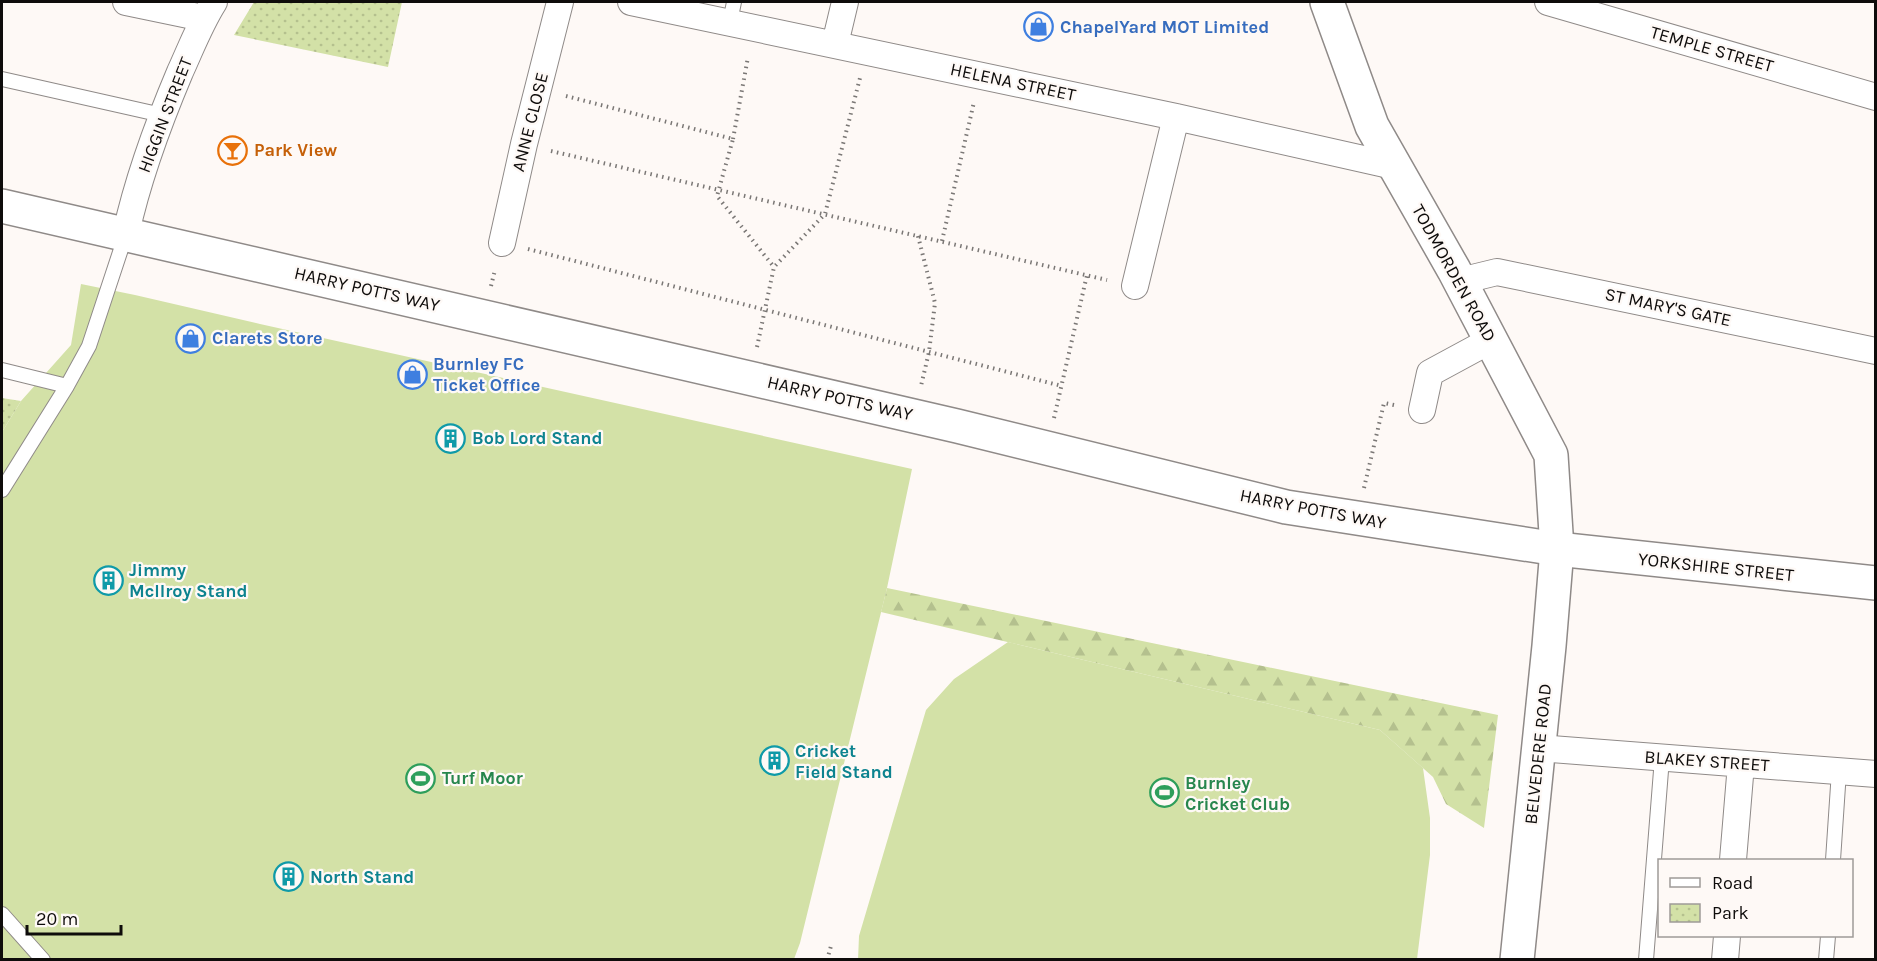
<svg xmlns="http://www.w3.org/2000/svg" width="1877" height="961" font-family="Karla,sans-serif">
<style>
.grass{fill:#d3e1a7}
.forest{fill:url(#forest-firs)}
.park{fill:url(#park-dots)}
.lines{fill:none;stroke-linecap:round;stroke-linejoin:round}
.lane-casing{stroke:#8f8a88;stroke-width:16}
.street-casing{stroke:#8f8a88;stroke-width:28}
.secondary-casing{stroke:#8f8a88;stroke-width:36}
.primary-casing{stroke:#8f8a88;stroke-width:36}
.highway-casing{stroke:#8f8a88;stroke-width:36}
.path{stroke:#7a7775;stroke-width:4;stroke-dasharray:1.5 4.5;stroke-linecap:butt}
.lane{stroke:#fff;stroke-width:14}
.street{stroke:#fff;stroke-width:26}
.secondary{stroke:#fff;stroke-width:33}
.primary{stroke:#fff;stroke-width:33}
.highway{stroke:#fff;stroke-width:33}
.labels{text-anchor:middle;stroke-width:4.5;stroke-linejoin:round;paint-order:stroke}
.shop-label{font-size:18px;font-weight:bold;fill:#366cbe;stroke:#fef9f6;text-anchor:start}
.street-label{font-size:18px;fill:#0e0c0b;stroke:#fef9f6}
.food-label{font-size:18px;font-weight:bold;fill:#c56008;stroke:#fef9f6;text-anchor:start}
.culture-label{font-size:18px;font-weight:bold;fill:#0d838f;stroke:#fef9f6;text-anchor:start}
.leisure-label{font-size:18px;font-weight:bold;fill:#27864d;stroke:#fef9f6;text-anchor:start}
</style>
<defs>
<pattern id="forest-firs" width="22" height="20" patternUnits="userSpaceOnUse" patternTransform="scale(1.5)"><rect width="22" height="20" fill="#d3e1a7"/><path d="M5 1l3.5 6h-7zM16 11l3.5 6h-7z" fill="#b4c08e"/></pattern>
<pattern id="park-dots" width="8" height="8" patternUnits="userSpaceOnUse" patternTransform="scale(1.5)"><rect width="8" height="8" fill="#d3e1a7"/><path d="M2 2h.1M6 6h.1" fill="none" stroke="#b4c08e" stroke-width="1.8" stroke-linecap="round"/></pattern>
</defs>
<rect width="100%" height="100%" fill="#fef9f6"/>
<path class="grass" d="M 81,284 L 135,295 L 260,324 L 912,469 L 887,588 L 800,943 L 794,959 L 2,959 L 2,432 L 21,401 L 71,345 Z
M 1008,642 L 1380,730 L 1423,768 L 1430,818 L 1430,855 L 1417,959 L 858,960 L 859,936 L 926,710 L 954,679 Z"/>
<path class="forest" d="M 887,588 L 1498,715 L 1484,828 L 1446,804 L 1433,777 L 1380,730 L 881,612 Z"/>
<path class="park" d="M 254,2 L 402,2 L 388,67 L 234,35 Z
M 2,398 L 21,401 L 2,432 Z"/>
<g class="lines">
<defs>
<path id="lane" d="M 730,22 L 734,2
M 2,79 L 162,115
M 2,370 L 67,386
M 2,490 L 67,386 L 89,346 L 126,234
M 1833,860 L 1839,771
M 2,914 L 43,960
M 1646,960 L 1662,758
M 1826,960 L 1828,936"/>
<path id="street" d="M 126,2 L 203,18
M 631,2 L 1176,117 L 1394,166
M 1548,2 L 1876,97
M 835,44 L 845,2
M 126,233 C 138,178 158,124 180,72 C 191,48 200,24 214,2
M 502,243 L 524,144 L 560,2
M 1460,281 L 1497,272 L 1876,351
M 1135,286 L 1176,117
M 1422,410 L 1430,373 L 1491,340
M 1538,748 L 1876,774
M 1733,860 L 1741,764
M 1725,960 L 1727,936"/>
<path id="secondary" d="M 2,206 L 957,426 L 1286,507 L 1557,549"/>
<path id="primary" d="M 1557,549 L 1876,583"/>
<path id="highway" d="M 1327,2 L 1372,126 L 1454,270 L 1551,455 L 1557,549 L 1549,646 L 1517,960"/>
</defs>
<use href="#lane" class="lane-casing"/>
<use href="#street" class="street-casing"/>
<use href="#secondary" class="secondary-casing"/>
<use href="#primary" class="primary-casing"/>
<use href="#highway" class="highway-casing"/>
<path class="path" d="M 566,96 L 733,139 L 717,196 L 774,267
M 733,139 L 748,57
M 551,151 L 1107,280
M 918,236 L 935,303 L 929,352 L 921,386
M 942,241 L 974,102
M 528,249 L 1062,386
M 491,286 L 495,270
M 757,347 L 774,267 L 825,214 L 860,78
M 1054,418 L 1087,275
M 1364,488 L 1384,403 L 1394,405
M 827,960 L 831,946"/>
<use href="#lane" class="lane"/>
<use href="#street" class="street"/>
<use href="#secondary" class="secondary"/>
<use href="#primary" class="primary"/>
<use href="#highway" class="highway"/>
</g>
<defs>
<symbol id="shop-ring" viewBox="-11 -11 22 22"><circle r="9.5" fill="#fef9f6" stroke="#3f7fe0" stroke-width="1.5"/><path d="M-5-2.5h2.3a2.7 3.5 0 0 1 5.4 0H5L5.5 6h-11ZM-1.5-2.5h3a1.5 2.3 0 0 0-3 0Z" fill="#3f7fe0"/></symbol>
<symbol id="bar-ring" viewBox="-11 -11 22 22"><circle r="9.5" fill="#fef9f6" stroke="#e8710a" stroke-width="1.5"/><path d="M-6-5H6L.8 .8V4.5H3.5V6h-7V4.5H-.8V.8Z" fill="#e8710a"/></symbol>
<symbol id="building-ring" viewBox="-11 -11 22 22"><circle r="9.5" fill="#fef9f6" stroke="#0f9aa8" stroke-width="1.5"/><path d="M-4-6H4V6H1V3H-1V6H-4ZM-2.5-4.3h1.7v1.8h-1.7ZM.8-4.3h1.7v1.8H.8ZM-2.5-1h1.7V.8h-1.7ZM.8-1h1.7V.8H.8Z" fill="#0f9aa8"/></symbol>
<symbol id="stadium-ring" viewBox="-11 -11 22 22"><circle r="9.5" fill="#fef9f6" stroke="#2e9e5b" stroke-width="1.5"/><path d="M0-5a6.5 5 0 1 0 0 10a6.5 5 0 1 0 0-10ZM-3.5-1.8h7v3.6h-7Z" fill="#2e9e5b"/></symbol>
</defs>
<g fill-rule="evenodd">
<use href="#shop-ring" x="1022" y="10" width="33" height="33"/>
<use href="#bar-ring" x="216" y="134" width="33" height="33"/>
<use href="#shop-ring" x="174" y="322" width="33" height="33"/>
<use href="#shop-ring" x="396" y="358" width="33" height="33"/>
<use href="#building-ring" x="434" y="422" width="33" height="33"/>
<use href="#building-ring" x="92" y="564" width="33" height="33"/>
<use href="#building-ring" x="758" y="744" width="33" height="33"/>
<use href="#stadium-ring" x="404" y="762" width="33" height="33"/>
<use href="#stadium-ring" x="1148" y="776" width="33" height="33"/>
<use href="#building-ring" x="272" y="860" width="33" height="33"/>
</g>
<g class="labels">
<g class="shop-label">
<text x="1060" y="33">ChapelYard MOT Limited</text>
<text x="212" y="344">Clarets Store</text>
<text x="433" y="370">Burnley FC<tspan x="433" dy="21">Ticket Office</tspan></text>
</g>
<g class="street-label">
<text transform="translate(1712 49) rotate(16)" y="6">TEMPLE STREET</text>
<text transform="translate(1013 82) rotate(12)" y="6">HELENA STREET</text>
<text transform="translate(165 115) rotate(-69)" y="6">HIGGIN STREET</text>
<text transform="translate(530 122) rotate(-76)" y="6">ANNE CLOSE</text>
<text transform="translate(1454 273) rotate(61)" y="6">TODMORDEN ROAD</text>
<text transform="translate(367 289) rotate(13)" y="6">HARRY POTTS WAY</text>
<text transform="translate(1668 307) rotate(12)" y="6">ST MARY'S GATE</text>
<text transform="translate(840 398) rotate(13)" y="6">HARRY POTTS WAY</text>
<text transform="translate(1313 509) rotate(11)" y="6">HARRY POTTS WAY</text>
<text transform="translate(1716 567) rotate(6)" y="6">YORKSHIRE STREET</text>
<text transform="translate(1538 754) rotate(-84)" y="6">BELVEDERE ROAD</text>
<text transform="translate(1707 761) rotate(4)" y="6">BLAKEY STREET</text>
</g>
<g class="food-label">
<text x="254" y="156">Park View</text>
</g>
<g class="culture-label">
<text x="472" y="444">Bob Lord Stand</text>
<text x="129" y="576">Jimmy<tspan x="129" dy="21">McIlroy Stand</tspan></text>
<text x="795" y="757">Cricket<tspan x="795" dy="21">Field Stand</tspan></text>
<text x="310" y="883">North Stand</text>
</g>
<g class="leisure-label">
<text x="442" y="784">Turf Moor</text>
<text x="1185" y="789">Burnley<tspan x="1185" dy="21">Cricket Club</tspan></text>
</g>
</g>
<rect width="1877" height="961" fill="none" stroke="#0e0c0b" stroke-width="6"/>
<rect x="1658" y="859" width="195" height="78" fill="#fef9f6" stroke="#9e9a98" stroke-width="1.5"/>
<rect x="1670" y="878" width="30" height="9" fill="#ffffff" stroke="#9e9a98" stroke-width="1.5"/>
<text x="1712" y="889" font-size="18" fill="#0e0c0b">Road</text>
<rect x="1670" y="904" width="30" height="18" fill="url(#park-dots)" stroke="#9e9a98" stroke-width="1.5"/>
<text x="1712" y="919" font-size="18" fill="#0e0c0b">Park</text>
<path d="M27 925v9h94v-9" fill="none" stroke="#0e0c0b" stroke-width="3"/>
<text x="36" y="925" font-size="18" fill="#0e0c0b" stroke="#fef9f6" stroke-width="4.5" paint-order="stroke">20 m</text>
</svg>
